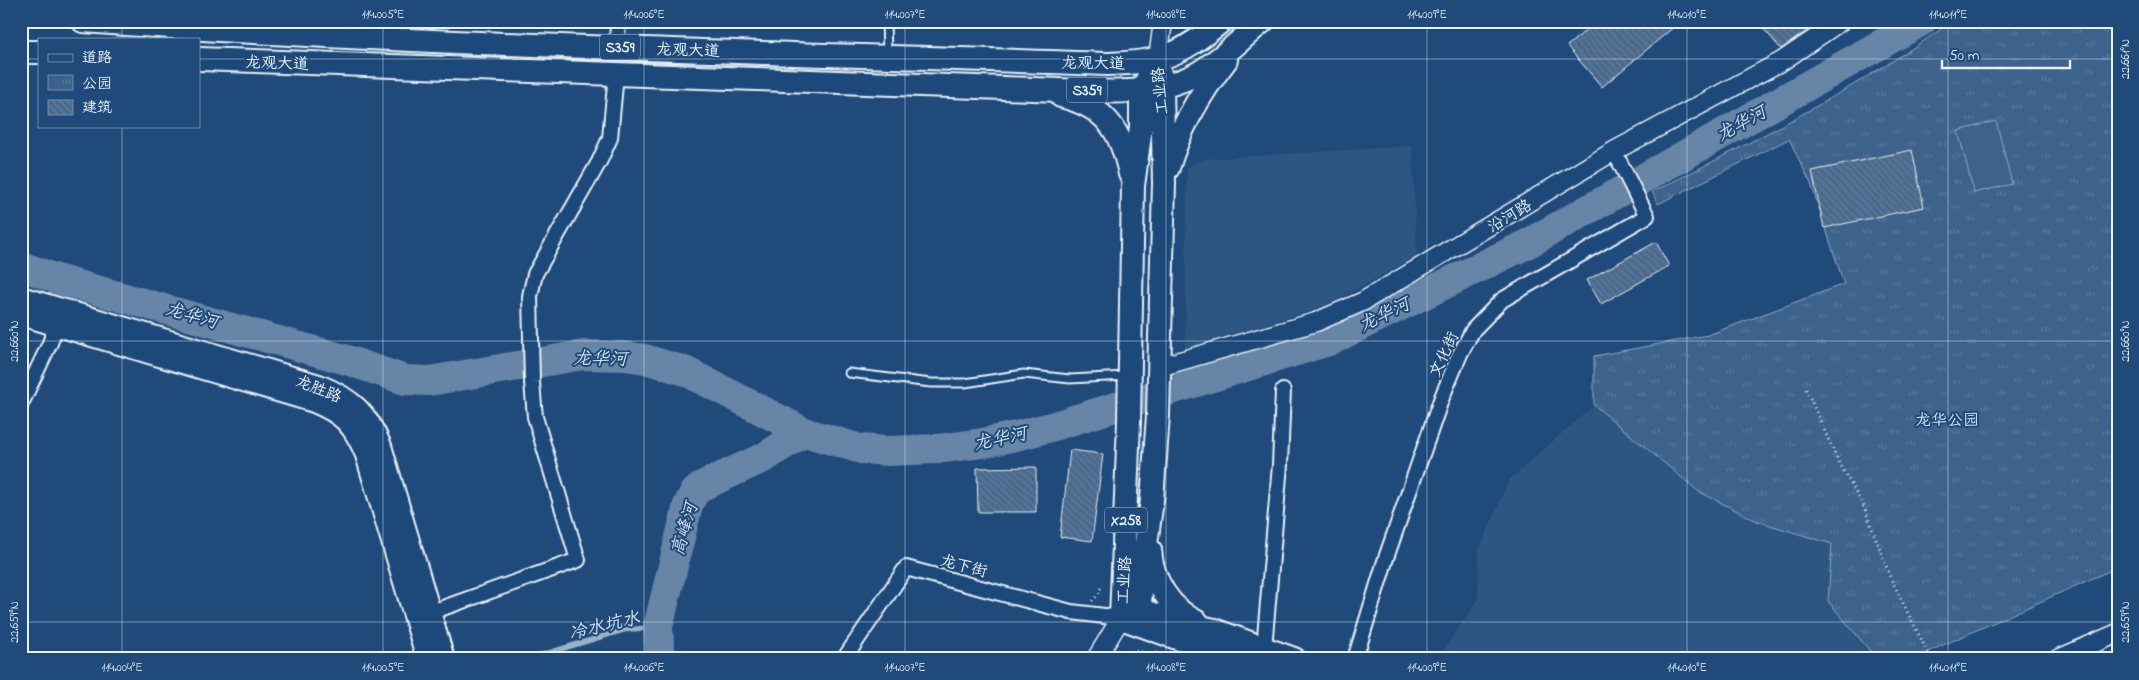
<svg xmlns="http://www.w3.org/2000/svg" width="2139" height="680" font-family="'Indie Flower','LXGW WenKai TC',sans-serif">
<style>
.built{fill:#2e5683}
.park{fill:url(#park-tufts);stroke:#92aac2}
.pitch{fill:#3c628c;stroke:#92aac2}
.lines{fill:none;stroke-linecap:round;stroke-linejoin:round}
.stream{stroke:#9ab0c7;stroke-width:5}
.river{stroke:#6685a7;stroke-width:30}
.building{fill:url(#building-back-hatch);stroke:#e8f1f8}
.service-casing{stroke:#e8f1f8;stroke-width:11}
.minor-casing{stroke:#e8f1f8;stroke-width:18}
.tertiary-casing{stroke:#e8f1f8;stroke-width:21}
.secondary-casing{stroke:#e8f1f8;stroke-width:24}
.primary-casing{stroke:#e8f1f8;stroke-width:26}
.path{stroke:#e8f1f8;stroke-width:3;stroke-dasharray:1 4;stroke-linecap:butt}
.service{stroke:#1f4a7a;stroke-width:7}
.minor{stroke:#1f4a7a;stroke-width:14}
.tertiary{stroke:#1f4a7a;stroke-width:18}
.secondary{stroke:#1f4a7a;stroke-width:20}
.primary{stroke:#1f4a7a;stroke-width:22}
.ticks{fill:none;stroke:#e8f1f8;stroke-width:1;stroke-opacity:0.45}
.labels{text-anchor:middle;stroke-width:4;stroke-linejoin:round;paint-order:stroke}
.shield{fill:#1f4a7a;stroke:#acbfd2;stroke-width:1}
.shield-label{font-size:15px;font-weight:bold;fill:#e8f1f8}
.street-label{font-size:16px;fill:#e8f1f8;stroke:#1f4a7a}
.park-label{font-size:16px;fill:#d7e3ed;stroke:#1f4a7a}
.water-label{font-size:18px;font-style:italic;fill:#d4e1ec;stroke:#1f4a7a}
.neatline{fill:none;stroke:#e8f1f8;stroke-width:2}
.ticks-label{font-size:12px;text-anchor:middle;fill:#e8f1f8}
</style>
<defs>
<pattern id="park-tufts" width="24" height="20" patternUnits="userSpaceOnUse" patternTransform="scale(1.25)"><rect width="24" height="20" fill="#3c628c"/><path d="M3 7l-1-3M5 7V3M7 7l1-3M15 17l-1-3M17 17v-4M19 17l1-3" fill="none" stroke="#58799d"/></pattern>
<pattern id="building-back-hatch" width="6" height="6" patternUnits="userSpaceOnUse" patternTransform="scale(1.25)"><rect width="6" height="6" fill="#517399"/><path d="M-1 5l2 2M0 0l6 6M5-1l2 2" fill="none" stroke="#4c5e72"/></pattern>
</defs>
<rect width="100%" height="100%" fill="#1f4a7a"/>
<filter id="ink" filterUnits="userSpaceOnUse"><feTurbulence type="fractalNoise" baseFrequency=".02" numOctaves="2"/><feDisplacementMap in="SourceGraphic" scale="10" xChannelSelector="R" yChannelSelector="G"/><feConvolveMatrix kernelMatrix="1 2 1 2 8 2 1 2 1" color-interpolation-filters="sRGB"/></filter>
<g filter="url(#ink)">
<path class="built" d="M 1412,146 L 1417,256 L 1325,307 L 1185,348 L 1187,169 L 1194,163 L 1205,159 Z
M 1594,405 L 1698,491 L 1757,521 L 1832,544 L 1828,601 L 1877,659 L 1437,659 L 1478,600 L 1479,551 L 1509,480 Z"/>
<path class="park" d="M 1953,21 L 2118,21 L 2118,567 L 1912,659 L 1877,659 L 1828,601 L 1832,544 L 1757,521 L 1698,491 L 1594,405 L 1594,356 L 1708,335 L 1844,284 L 1811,184 L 1789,139 L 1658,204 L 1652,192 C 1756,141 1858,87 1953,21 Z"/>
<path class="pitch" d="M 1996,121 L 2012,184 L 1974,193 L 1958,131 Z"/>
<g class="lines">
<path class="stream" d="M 528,659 L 624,630 L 658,627"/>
<path class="river" d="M 21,266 L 60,280 L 347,360 L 405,380 L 429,381 L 583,355 L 625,356 L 645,359 L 685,371 L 804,432 L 861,449 L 888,451 L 937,449 L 983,443 L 1016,436 L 1051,427 L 1329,341 L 1527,244 L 1922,21
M 660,659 L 658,627 L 688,505 L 694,493 L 702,486 L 765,457 L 804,432"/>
</g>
<path class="building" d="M 1597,21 L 1681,21 L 1602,87 L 1567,46 Z
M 1757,21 L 1821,21 L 1781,49 Z
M 1912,150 L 1924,207 L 1824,228 L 1812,171 Z
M 1656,242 L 1669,266 L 1601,304 L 1587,280 Z
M 1070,450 L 1103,454 L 1092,541 L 1060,537 Z
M 1036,467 L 1036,512 L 978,512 L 977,468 Z"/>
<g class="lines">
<defs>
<path id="service" d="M 886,21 L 887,53
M 849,373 L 931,383 L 965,383 L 1024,374 L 1070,379 L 1126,376"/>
<path id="minor" d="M 617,47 L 618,21
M 21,404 L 50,343 L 59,317
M 423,615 L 578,560 L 535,417 L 532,382 L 530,296 L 535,274 L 599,162 L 610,138 L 616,74
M 1264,648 L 1280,465 L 1283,391
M 844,659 L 906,568 L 1071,612 L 1121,618
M 1355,659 L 1386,558 L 1442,397 L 1460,354 L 1473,330 L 1502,300 L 1647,216 L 1614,151"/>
<path id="tertiary" d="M 1158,59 L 1163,21
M 1159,367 L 1316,322 L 1362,302 L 1614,151 L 1782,61 L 1841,21
M 1096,659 L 1121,618 L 1131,613
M 2058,659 L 2118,633"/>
<path id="secondary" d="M 21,297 L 319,385 C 353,399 367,413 381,446 L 444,659
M 21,315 L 314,402 C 344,414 354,426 366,455 L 427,659"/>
<path id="primary" d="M 83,21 C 424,46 766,52 1108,64 C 1164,62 1178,56 1222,21
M 21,52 L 39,52
M 199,59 L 1033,89 C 1086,90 1151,100 1198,73 C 1222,59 1242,38 1263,21
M 1160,73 L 1162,88 L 1164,183 L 1158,415 L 1152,500 L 1141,581 L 1140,609 L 1166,619 L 1214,630 L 1294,659
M 1148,78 L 1141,91 L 1141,127 L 1133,186 L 1129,422 L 1121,618 L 1235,659
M 1061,96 C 1106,107 1121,130 1130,174
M 1168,168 C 1179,130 1202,91 1226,60
M 1150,550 C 1152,581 1170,609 1197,622"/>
</defs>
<use href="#service" class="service-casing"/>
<use href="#minor" class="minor-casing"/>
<use href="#tertiary" class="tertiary-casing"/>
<use href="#secondary" class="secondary-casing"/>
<use href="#primary" class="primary-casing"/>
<path class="path" d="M 1806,389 L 1839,463 L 1864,507 L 1891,579 L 1931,659
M 1092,601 L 1098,595 L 1102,585
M 1117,657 L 1134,651 L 1157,653"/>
<use href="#service" class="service"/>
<use href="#minor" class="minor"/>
<use href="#tertiary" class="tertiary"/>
<use href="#secondary" class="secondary"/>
<use href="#primary" class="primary"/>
</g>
</g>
<path class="ticks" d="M 122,21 L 122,39M 383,21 L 383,659M 644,21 L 644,659M 905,21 L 905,659M 1166,21 L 1166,659M 1427,21 L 1427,659M 1687,21 L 1687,659M 1948,21 L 1948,659M 21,59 L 39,59M 199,59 L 2118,59M 122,126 L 122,659M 21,341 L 2118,341M 21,622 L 2118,622"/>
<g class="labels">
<g class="shield">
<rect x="600" y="34.5" width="40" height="25" rx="4"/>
<rect x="1067" y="77.5" width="40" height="25" rx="4"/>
<rect x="1105" y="507.5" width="42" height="25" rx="4"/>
</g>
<g class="shield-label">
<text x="620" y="52">S359</text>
<text x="1087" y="95">S359</text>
<text x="1126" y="525">X258</text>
</g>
<g class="street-label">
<text transform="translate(688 49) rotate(2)" y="6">龙观大道</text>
<text transform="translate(277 62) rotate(2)" y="6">龙观大道</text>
<text transform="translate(1093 62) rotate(1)" y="6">龙观大道</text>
<text transform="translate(1159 91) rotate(-96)" y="6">工业路</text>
<text transform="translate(1509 215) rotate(-31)" y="6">沿河路</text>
<text transform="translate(1443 354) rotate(-65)" y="6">文化街</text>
<text transform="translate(319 388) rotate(22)" y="6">龙胜路</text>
<text transform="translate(964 565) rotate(15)" y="6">龙下街</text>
<text transform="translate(1123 580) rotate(-87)" y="6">工业路</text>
</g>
<g class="park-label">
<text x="1947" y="425">龙华公园</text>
</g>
<g class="water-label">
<text transform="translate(1741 123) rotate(-29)" y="6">龙华河</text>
<text transform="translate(1384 314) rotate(-26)" y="6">龙华河</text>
<text transform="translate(192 315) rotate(16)" y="6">龙华河</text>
<text transform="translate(600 358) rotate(1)" y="6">龙华河</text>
<text transform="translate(1000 438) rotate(-12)" y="6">龙华河</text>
<text transform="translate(684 529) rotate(-74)" y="6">高峰河</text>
<text transform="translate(604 625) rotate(-13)" y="6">冷水坑水</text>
</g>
</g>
<rect width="2139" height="680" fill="none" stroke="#1f4a7a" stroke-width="55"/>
<rect x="38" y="38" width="162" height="90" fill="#1f4a7a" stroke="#6f8dac"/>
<rect x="48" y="54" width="25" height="8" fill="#1f4a7a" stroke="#6f8dac"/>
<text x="82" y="62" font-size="15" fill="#e8f1f8">道路</text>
<rect x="48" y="75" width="25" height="15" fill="url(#park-tufts)" stroke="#6f8dac"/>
<text x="82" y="88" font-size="15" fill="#e8f1f8">公园</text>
<rect x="48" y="100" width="25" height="15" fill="url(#building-back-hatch)" stroke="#6f8dac"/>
<text x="82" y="112" font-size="15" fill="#e8f1f8">建筑</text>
<path d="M1942 60v8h128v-8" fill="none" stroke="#e8f1f8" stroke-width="2.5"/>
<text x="1949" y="60" font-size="15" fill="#e8f1f8" stroke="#1f4a7a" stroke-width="4" paint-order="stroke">50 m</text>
<rect x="28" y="28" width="2084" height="624" class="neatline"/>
<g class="ticks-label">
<text x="383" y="18">114.005°E</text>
<text x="644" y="18">114.006°E</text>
<text x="905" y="18">114.007°E</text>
<text x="1166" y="18">114.008°E</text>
<text x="1427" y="18">114.009°E</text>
<text x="1687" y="18">114.010°E</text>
<text x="1948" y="18">114.011°E</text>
<text transform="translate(2125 59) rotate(-90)" y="4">22.661°N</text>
<text transform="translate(14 341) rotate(-90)" y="4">22.660°N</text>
<text transform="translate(2125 341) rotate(-90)" y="4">22.660°N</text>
<text transform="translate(14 622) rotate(-90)" y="4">22.659°N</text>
<text transform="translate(2125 622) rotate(-90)" y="4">22.659°N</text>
<text x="122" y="671">114.004°E</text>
<text x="383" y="671">114.005°E</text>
<text x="644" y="671">114.006°E</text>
<text x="905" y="671">114.007°E</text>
<text x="1166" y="671">114.008°E</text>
<text x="1427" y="671">114.009°E</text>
<text x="1687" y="671">114.010°E</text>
<text x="1948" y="671">114.011°E</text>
</g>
</svg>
